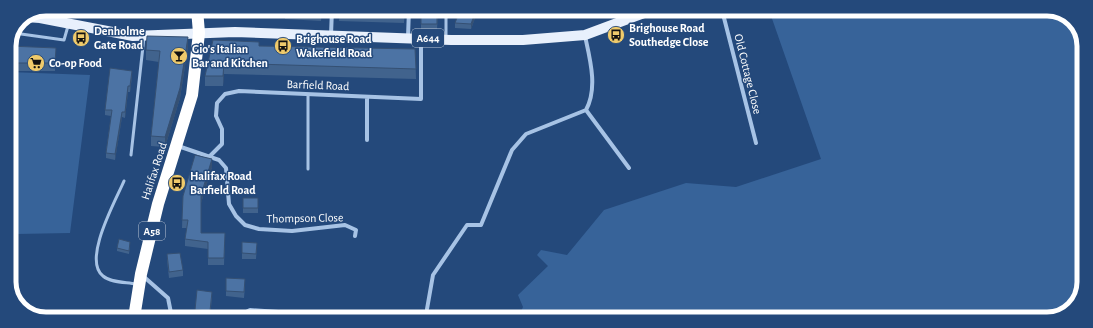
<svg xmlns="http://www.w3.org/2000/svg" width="1093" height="328" font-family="'Alegreya Sans',sans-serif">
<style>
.green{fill:#376399}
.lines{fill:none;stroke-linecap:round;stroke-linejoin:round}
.lane{stroke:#a7c3e5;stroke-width:3}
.street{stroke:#a7c3e5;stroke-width:4}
.primary{stroke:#e8f0fc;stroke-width:10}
.highway{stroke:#fff;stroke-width:12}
.wall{fill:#41638d}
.shaded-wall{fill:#355073}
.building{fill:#4c73a4;stroke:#355073}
.labels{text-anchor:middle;stroke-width:3;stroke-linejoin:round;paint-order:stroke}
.shield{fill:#24497b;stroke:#bdc8d7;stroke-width:1}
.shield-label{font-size:11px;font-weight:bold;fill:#fff}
.poi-label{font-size:12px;font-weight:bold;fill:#fff;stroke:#24497b;text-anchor:start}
.street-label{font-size:12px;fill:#fff;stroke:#24497b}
.rim{fill:none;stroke:#fff;stroke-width:5}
</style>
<rect width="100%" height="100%" fill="#24497b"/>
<path class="green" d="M 769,10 L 1057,10 L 1075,22 L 1084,43 L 1083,292 L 1070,311 L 1048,319 L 518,318 L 523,307 L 518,295 L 548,266 L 537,255 L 541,250 L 567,255 L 604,210 L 686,183 L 736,187 L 821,159 Z
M 9,72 L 90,75 L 70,233 L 16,234 L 9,232 Z"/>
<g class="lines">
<path class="lane" d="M 14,33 L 64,40 L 68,26
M 446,37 L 446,10
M 131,155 L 144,37
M 308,169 L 308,95
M 124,181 C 116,200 82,260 103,276 C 111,283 126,282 136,284"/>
<path class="street" d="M 722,10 L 756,143
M 331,35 L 332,9
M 408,37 L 409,9
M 586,110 L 629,168
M 367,140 L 367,97
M 178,146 L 219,160 L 226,168 L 229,204 L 236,216 L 245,225 L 259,229 L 292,231 L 345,225 L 356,230 L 355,236
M 210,156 L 222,144 L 222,129 L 216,116 L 217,103 L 225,94 L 239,91 L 421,99 L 421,40
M 143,276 L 168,298 L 172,318
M 427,309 L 433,275 L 467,225 L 481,225 L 512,150 L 526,134 L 586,110 C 598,88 590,59 585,36
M 235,318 L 250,310 L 320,315"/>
<path class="primary" d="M 25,17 L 40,18 L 133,36 L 235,32 L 451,40 L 523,40 L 585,35 L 652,10"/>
<path class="highway" d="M 134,318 L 141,274 L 158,204 L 192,95 L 199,33 L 197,9"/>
</g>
<path class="wall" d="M 59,9 L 76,9 L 76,13 L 59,12 Z
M 231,9 L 243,9 L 243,14 L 231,13 Z
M 285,9 L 322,9 L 321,21 L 285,19 Z
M 340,9 L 405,9 L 404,23 L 339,21 Z
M 421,9 L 438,10 L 437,30 L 421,29 Z
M 460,10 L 478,10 L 471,29 L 455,28 L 455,23 Z
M 213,40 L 259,46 L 415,49 L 416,79 L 224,74 L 223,86 L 205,86 L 205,76 Z
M 9,46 L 56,48 L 55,71 L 9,71 Z
M 188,47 L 180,98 L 165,147 L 151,146 L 151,136 L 159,62 L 146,60 L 146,50 Z
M 132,76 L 130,92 L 128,92 L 125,118 L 122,117 L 115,160 L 106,158 L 106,153 L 111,116 L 105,115 L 105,110 Z
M 212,167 L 201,203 L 201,233 L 225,233 L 224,265 L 208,265 L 208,249 L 185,246 L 185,239 L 187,228 L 182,228 L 183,196 Z
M 243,198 L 258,198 L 258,213 L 243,213 Z
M 242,242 L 257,243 L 256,259 L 242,259 Z
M 130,245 L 129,254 L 117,251 L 117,248 Z
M 167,254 L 183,270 L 183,276 L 169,278 L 167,260 Z
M 245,285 L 244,298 L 226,296 L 226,291 Z
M 212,297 L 210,317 L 195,316 L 195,310 Z"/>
<path class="shaded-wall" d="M 476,10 L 478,10 L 471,29 L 471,24 Z
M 188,37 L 188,47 L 180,98 L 165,147 L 165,137 Z
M 224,63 L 224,74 L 223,86 L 223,76 Z
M 132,71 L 132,76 L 130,92 L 130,86 Z
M 128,86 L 128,92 L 125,118 L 125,112 Z
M 122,112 L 122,117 L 115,160 L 115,154 Z
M 212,159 L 212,167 L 201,203 L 201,195 Z"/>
<path class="building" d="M 285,9 L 321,9 L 321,15 L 285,13 Z
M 340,9 L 405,9 L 404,17 L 339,15 Z
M 421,9 L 437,10 L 437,24 L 421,24 Z
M 460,10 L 476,10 L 471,24 L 455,23 Z
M 147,36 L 188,37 L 180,88 L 165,137 L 151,136 L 160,51 L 146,50 Z
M 213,40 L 259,42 L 259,46 L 415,49 L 416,69 L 224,63 L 223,76 L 205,76 Z
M 9,46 L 56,48 L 55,63 L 9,63 Z
M 110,68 L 132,71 L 130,86 L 128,86 L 125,112 L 122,112 L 115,154 L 106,153 L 112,110 L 105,110 Z
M 195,155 L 212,159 L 201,195 L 201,233 L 225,233 L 224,258 L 208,258 L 208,242 L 185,239 L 188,220 L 182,220 L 183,196 Z
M 243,198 L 258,198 L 258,208 L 243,208 Z
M 119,239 L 130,242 L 129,251 L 117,248 Z
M 242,242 L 257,243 L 256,254 L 242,253 Z
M 180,253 L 183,270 L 169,272 L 167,254 Z
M 226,278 L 245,279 L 244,292 L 226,291 Z
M 197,290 L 212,292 L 210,311 L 195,310 Z
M 156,311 L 163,317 L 163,318 L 147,318 L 148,315 Z"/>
<defs>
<symbol id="bus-disc" viewBox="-11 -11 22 22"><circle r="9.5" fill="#efca6b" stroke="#24497b"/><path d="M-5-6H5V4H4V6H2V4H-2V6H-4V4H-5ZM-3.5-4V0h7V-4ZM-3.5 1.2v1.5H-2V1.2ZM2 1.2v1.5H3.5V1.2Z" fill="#111"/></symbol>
<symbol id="bar-disc" viewBox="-11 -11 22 22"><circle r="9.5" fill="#efca6b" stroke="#24497b"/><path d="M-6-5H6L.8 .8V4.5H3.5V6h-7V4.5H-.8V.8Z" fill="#111"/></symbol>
<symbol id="supermarket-disc" viewBox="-11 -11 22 22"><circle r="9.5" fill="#efca6b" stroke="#24497b"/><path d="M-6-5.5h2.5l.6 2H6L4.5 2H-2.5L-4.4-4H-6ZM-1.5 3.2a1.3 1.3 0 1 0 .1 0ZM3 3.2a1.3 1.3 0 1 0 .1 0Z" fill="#111"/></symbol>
</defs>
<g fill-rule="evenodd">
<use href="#bus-disc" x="606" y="25" width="20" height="20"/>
<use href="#bus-disc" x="71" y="28" width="20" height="20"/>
<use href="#bus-disc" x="273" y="36" width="20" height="20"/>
<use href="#bar-disc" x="169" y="46" width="20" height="20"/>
<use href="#supermarket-disc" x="26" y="53" width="20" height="20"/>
<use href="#bus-disc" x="167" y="173" width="20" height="20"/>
</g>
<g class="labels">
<g class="shield">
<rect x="412" y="29" width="32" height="18" rx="3"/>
<rect x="139" y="222" width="26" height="18" rx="3"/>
</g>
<g class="shield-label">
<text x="428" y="42">A644</text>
<text x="152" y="235">A58</text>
</g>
<g class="poi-label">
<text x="629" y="32">Brighouse Road<tspan x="629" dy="14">Southedge Close</tspan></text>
<text x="94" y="35">Denholme<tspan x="94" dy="14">Gate Road</tspan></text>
<text x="296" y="43">Brighouse Road<tspan x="296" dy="14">Wakefield Road</tspan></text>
<text x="192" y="53">Gio's Italian<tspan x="192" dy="14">Bar and Kitchen</tspan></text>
<text x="49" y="67">Co-op Food</text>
<text x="190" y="180">Halifax Road<tspan x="190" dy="14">Barfield Road</tspan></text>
</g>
<g class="street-label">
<text transform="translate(748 74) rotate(76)" y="4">Old Cottage Close</text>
<text transform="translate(318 85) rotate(2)" y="4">Barfield Road</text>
<text transform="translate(154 171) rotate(-72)" y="4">Halifax Road</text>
<text transform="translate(305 218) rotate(-1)" y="4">Thompson Close</text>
</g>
</g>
<path d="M0 0H1093V328H0ZM46 16H1047A30 30 0 0 1 1077 46V282A30 30 0 0 1 1047 312H46A30 30 0 0 1 16 282V46A30 30 0 0 1 46 16Z" fill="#24497b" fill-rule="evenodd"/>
<path class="rim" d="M46 16H1047A30 30 0 0 1 1077 46V282A30 30 0 0 1 1047 312H46A30 30 0 0 1 16 282V46A30 30 0 0 1 46 16Z"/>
</svg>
